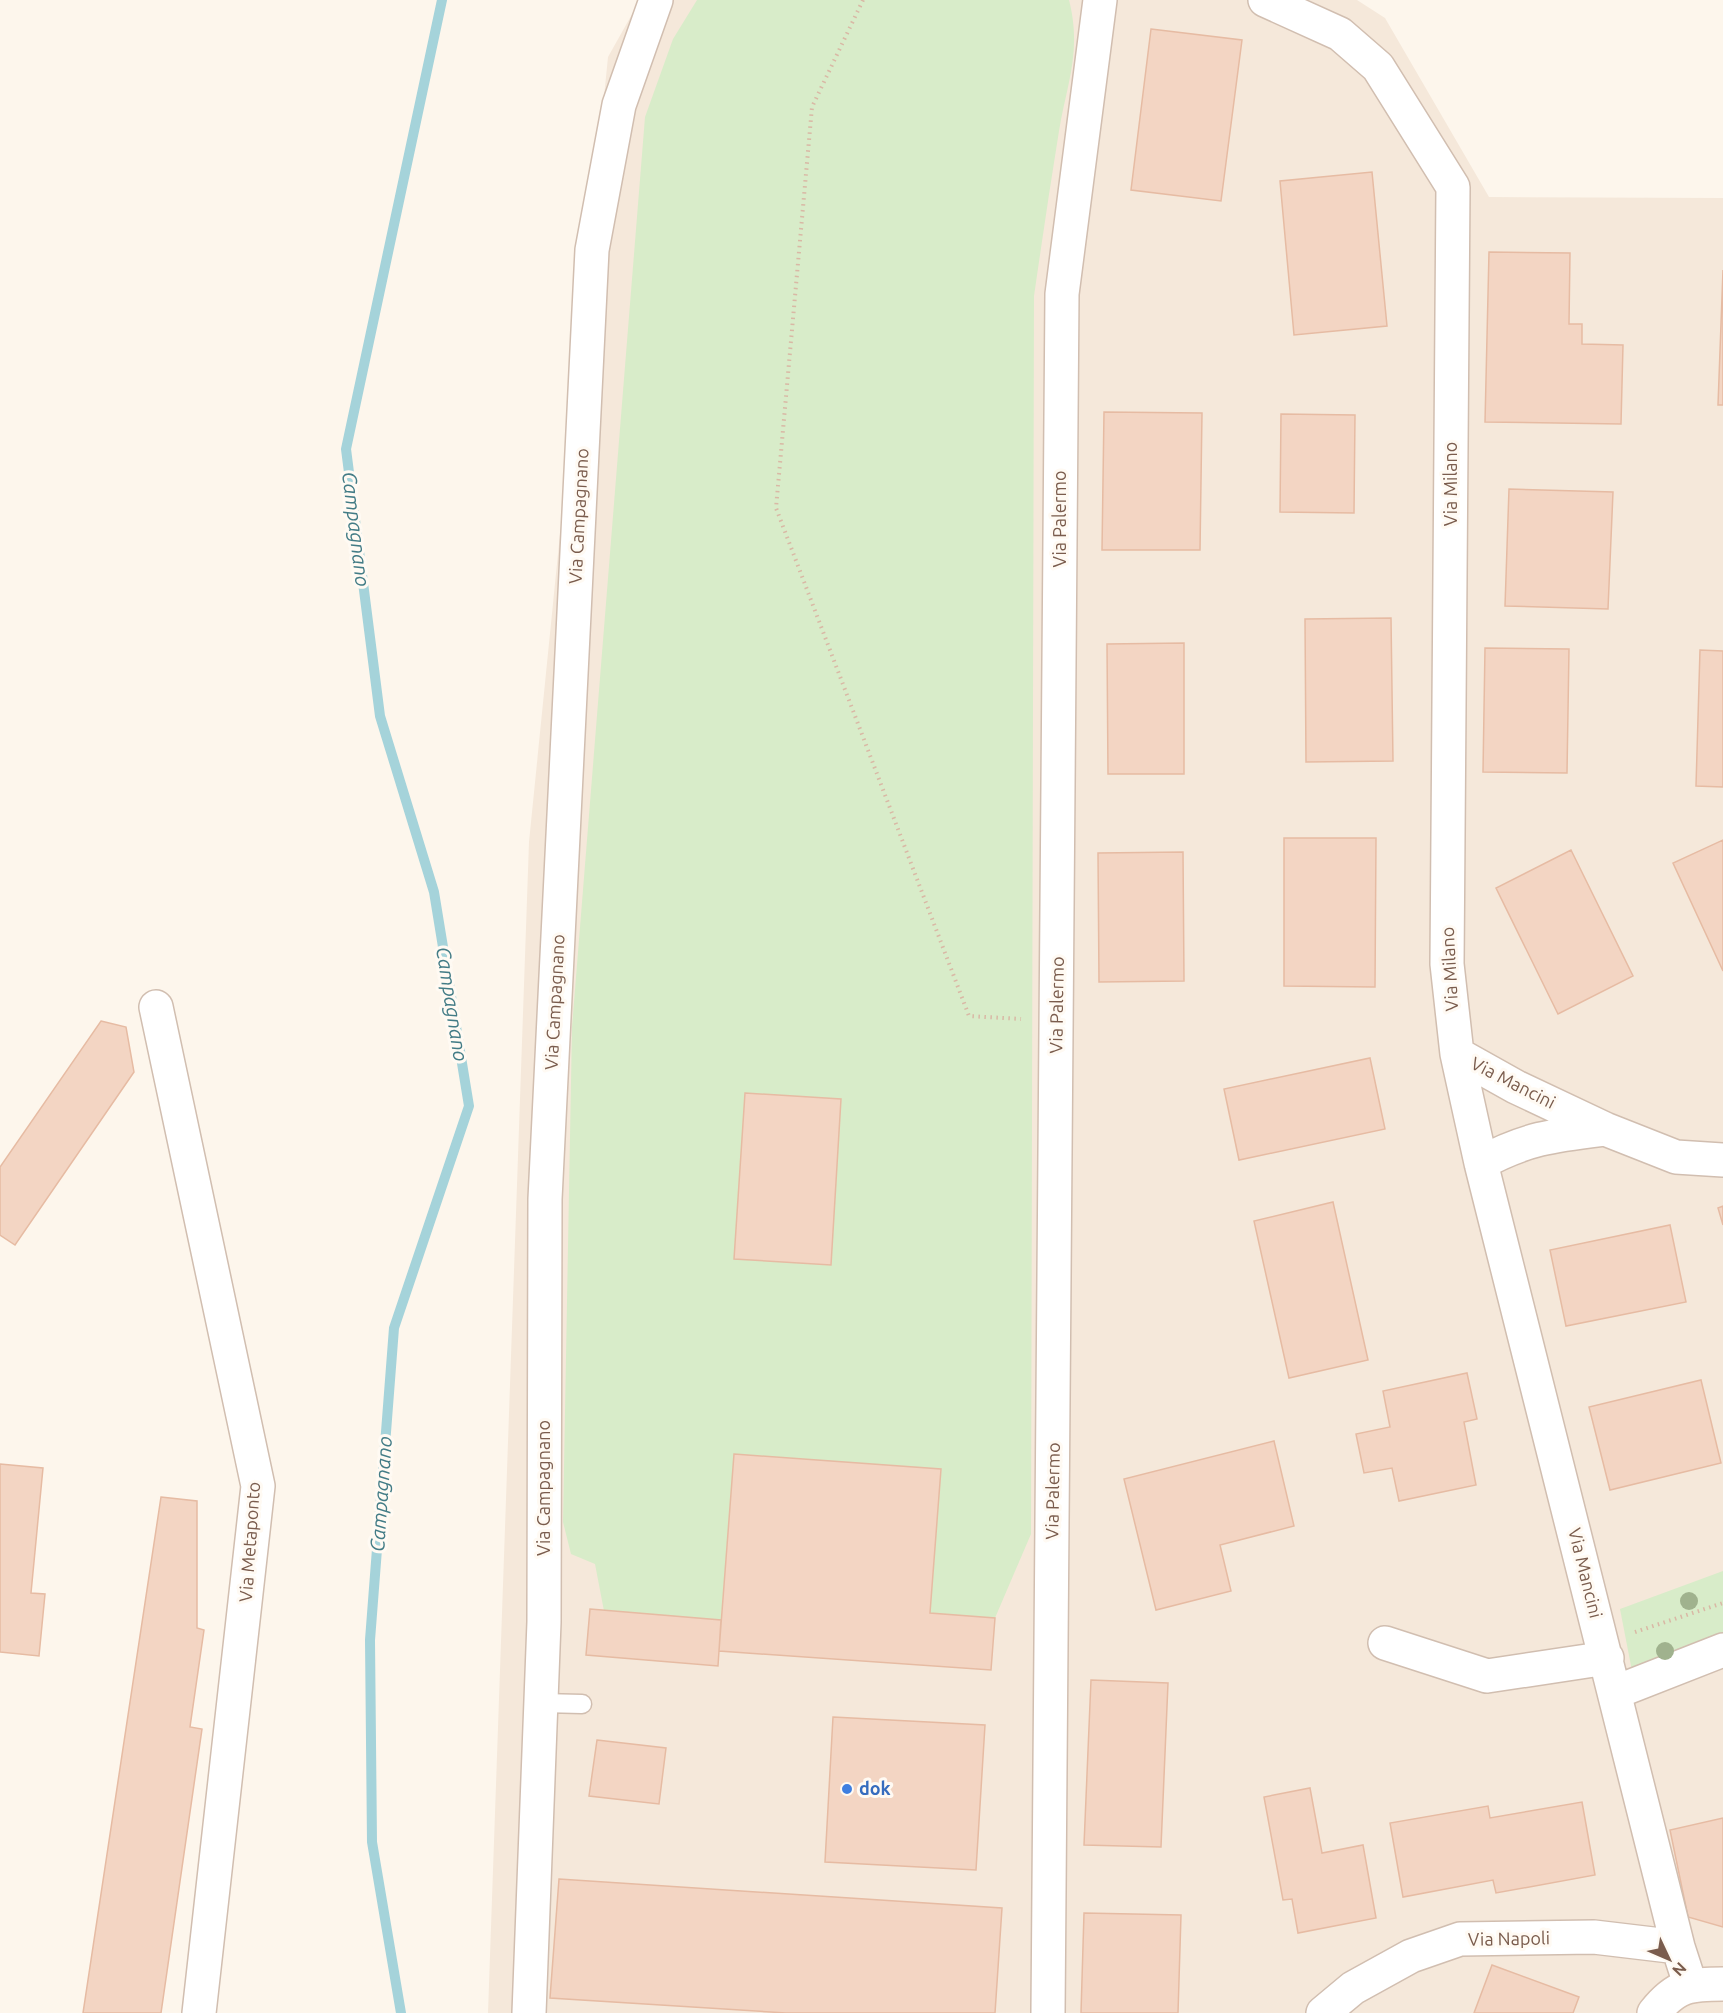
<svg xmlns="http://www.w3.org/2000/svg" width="1723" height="2013" font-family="Ubuntu,sans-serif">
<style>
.residential{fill:#f5e8da}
.green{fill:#d8ecc9}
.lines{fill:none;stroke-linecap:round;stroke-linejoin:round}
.stream{stroke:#a5d3da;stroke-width:10}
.building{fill:#f3d5c3;stroke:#e6bba3;stroke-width:1.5}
.lane-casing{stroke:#d1beb0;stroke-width:21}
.street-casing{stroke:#d1beb0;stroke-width:36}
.secondary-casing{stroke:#d6c0b0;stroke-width:36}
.path{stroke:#d9b8a5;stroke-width:4;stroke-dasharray:1.5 4.5;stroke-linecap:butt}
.lane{stroke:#fff;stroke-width:18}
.street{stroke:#fff;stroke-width:33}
.secondary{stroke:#fff;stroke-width:33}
.tree{fill:#a0b28e}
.shop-dot{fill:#3f7fe0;stroke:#fffaf3;stroke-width:2}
.labels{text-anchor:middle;stroke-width:6;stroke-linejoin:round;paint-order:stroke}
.street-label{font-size:18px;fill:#7a5c4d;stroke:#fffaf3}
.shop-label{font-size:18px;font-weight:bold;fill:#366cbe;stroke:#fffaf3;text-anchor:start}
.water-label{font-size:20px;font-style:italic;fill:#437c86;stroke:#fffaf3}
</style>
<rect width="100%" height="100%" fill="#fdf6ec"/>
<path class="residential" d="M 640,0 L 1357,0 L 1385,18 L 1489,197 L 1723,198 L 1723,2013 L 488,2013 L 529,842 L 608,57 Z"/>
<path class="green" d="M 697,0 L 1069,0 C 1082,51 1067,83 1059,131 C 1050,186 1042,241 1034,296 L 1031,1534 L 995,1618 L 930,1613 L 941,1469 L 734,1454 L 721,1620 L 604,1611 L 595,1564 L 571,1554 L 563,1522 L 572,1027 L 645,117 L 673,39 Z
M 1723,1571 L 1723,1638 L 1632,1671 L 1620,1609 Z"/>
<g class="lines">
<path class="stream" d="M 401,2013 L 372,1842 L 370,1640 L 394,1328 L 469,1106 L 434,892 L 380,716 L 346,449 L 442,0"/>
</g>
<path class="building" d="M 1151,29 L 1242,40 L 1221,201 L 1131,190 Z
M 1372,172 L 1387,326 L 1294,335 L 1280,181 Z
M 1489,252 L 1570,253 L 1569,324 L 1582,324 L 1582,344 L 1623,345 L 1621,424 L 1485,422 Z
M 1723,270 L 1723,405 L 1718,405 Z
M 1104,412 L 1202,413 L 1200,550 L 1102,550 Z
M 1281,414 L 1355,415 L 1354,513 L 1280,512 Z
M 1509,489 L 1613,492 L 1608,609 L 1505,606 Z
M 1391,618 L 1393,761 L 1306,762 L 1305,619 Z
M 1184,643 L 1184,774 L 1108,774 L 1107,644 Z
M 1485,648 L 1569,649 L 1567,773 L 1483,772 Z
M 1700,650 L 1723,651 L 1723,787 L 1696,786 Z
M 1284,838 L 1376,838 L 1375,987 L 1284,986 Z
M 1723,840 L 1723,971 L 1673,863 Z
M 1571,850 L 1633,976 L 1558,1014 L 1496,888 Z
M 1183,852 L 1184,981 L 1099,982 L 1098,853 Z
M 101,1021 L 126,1027 L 134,1072 L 15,1245 L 0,1235 L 0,1167 Z
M 1370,1058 L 1385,1129 L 1239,1160 L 1224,1089 Z
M 745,1093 L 841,1099 L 831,1265 L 734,1259 Z
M 1333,1202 L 1368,1360 L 1289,1378 L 1254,1221 Z
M 1723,1206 L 1723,1225 L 1718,1208 Z
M 1670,1225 L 1686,1302 L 1566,1326 L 1550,1250 Z
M 1467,1373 L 1477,1419 L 1464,1422 L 1476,1485 L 1399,1501 L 1392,1468 L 1364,1473 L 1356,1434 L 1390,1427 L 1383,1391 Z
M 1701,1380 L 1721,1463 L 1610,1490 L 1589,1407 Z
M 1274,1441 L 1294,1526 L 1220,1545 L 1231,1591 L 1156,1610 L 1124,1479 Z
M 734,1454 L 941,1469 L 930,1613 L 995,1618 L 991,1670 L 719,1651 Z
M 0,1464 L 43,1468 L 31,1593 L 45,1594 L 39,1656 L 0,1652 Z
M 161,1497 L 197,1501 L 197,1628 L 204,1630 L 190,1727 L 202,1729 L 161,2013 L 83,2013 Z
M 590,1609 L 721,1620 L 718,1666 L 586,1655 Z
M 1091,1680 L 1168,1683 L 1161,1847 L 1084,1845 Z
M 833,1717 L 985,1725 L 976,1870 L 825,1862 Z
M 597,1740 L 666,1748 L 659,1804 L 589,1796 Z
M 1310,1788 L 1322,1853 L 1363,1845 L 1376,1918 L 1298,1933 L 1292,1899 L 1283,1900 L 1264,1797 Z
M 1582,1802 L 1595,1875 L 1496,1893 L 1493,1880 L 1403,1897 L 1390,1823 L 1488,1806 L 1490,1818 Z
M 1723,1818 L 1723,1927 L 1688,1917 L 1670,1830 Z
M 559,1879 L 1002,1908 L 995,2013 L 786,2013 L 550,1998 Z
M 1084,1913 L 1181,1915 L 1178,2013 L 1081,2013 Z
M 1492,1965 L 1579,1997 L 1573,2013 L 1474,2013 Z"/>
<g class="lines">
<defs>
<path id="lane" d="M 542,1703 L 582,1704"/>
<path id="street" d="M 1265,0 L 1340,34 L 1378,67 L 1453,187 L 1447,964 L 1457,1054 L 1481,1163 L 1678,1947 L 1690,1984
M 156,1007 L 258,1486 L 199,2013
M 1457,1054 L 1516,1087 L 1605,1129 C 1556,1135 1526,1138 1481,1163
M 1605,1129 L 1676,1157 L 1723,1160
M 1385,1643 L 1487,1676 L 1607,1658
M 1616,1692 L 1723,1650
M 529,2013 L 544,1622 L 545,1199 L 592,250 L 619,105 L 656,0
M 1048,2013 L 1062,294 L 1100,0
M 1323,2013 L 1353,1988 L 1411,1956 L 1460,1939 L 1594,1937 L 1678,1947"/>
<path id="secondary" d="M 1654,2013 C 1676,1985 1690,1984 1723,1984"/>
</defs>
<use href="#lane" class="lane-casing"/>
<use href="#street" class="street-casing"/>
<use href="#secondary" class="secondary-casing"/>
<path class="path" d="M 863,0 L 812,107 L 776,508 L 969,1016 L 1021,1019
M 1635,1632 L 1723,1603"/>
<use href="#lane" class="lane"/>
<use href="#street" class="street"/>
<use href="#secondary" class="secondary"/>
</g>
<g class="tree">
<circle cx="1689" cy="1601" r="9"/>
<circle cx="1665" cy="1651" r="9"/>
</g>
<circle class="shop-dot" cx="847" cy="1789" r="6"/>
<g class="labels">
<g class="street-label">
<text transform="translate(1451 484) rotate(-90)" y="6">Via Milano</text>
<text transform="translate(579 516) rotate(-87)" y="6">Via Campagnano</text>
<text transform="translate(1060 519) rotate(-90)" y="6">Via Palermo</text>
<text transform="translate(1450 969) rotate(-93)" y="6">Via Milano</text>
<text transform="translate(555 1002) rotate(-87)" y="6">Via Campagnano</text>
<text transform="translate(1057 1005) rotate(-89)" y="6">Via Palermo</text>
<text transform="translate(1513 1083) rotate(27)" y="6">Via Mancini</text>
<text transform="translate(544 1488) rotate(-90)" y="6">Via Campagnano</text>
<text transform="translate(1053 1491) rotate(-89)" y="6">Via Palermo</text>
<text transform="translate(250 1542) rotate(-86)" y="6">Via Metaponto</text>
<text transform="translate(1585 1573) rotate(76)" y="6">Via Mancini</text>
<text transform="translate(1509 1939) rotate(-1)" y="6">Via Napoli</text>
</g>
<g class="shop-label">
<text x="859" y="1795">dok</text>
</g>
<g class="water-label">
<text transform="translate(356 529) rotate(83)" y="7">Campagnano</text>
<text transform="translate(452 1004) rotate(81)" y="7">Campagnano</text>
<text transform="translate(381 1494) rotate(-86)" y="7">Campagnano</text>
</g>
</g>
<g transform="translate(1669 1959) rotate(134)" stroke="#fffaf3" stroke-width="4.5" paint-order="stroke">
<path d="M0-4.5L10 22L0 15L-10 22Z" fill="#7a5c4d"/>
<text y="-9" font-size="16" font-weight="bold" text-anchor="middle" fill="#7a5c4d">N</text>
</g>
</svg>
